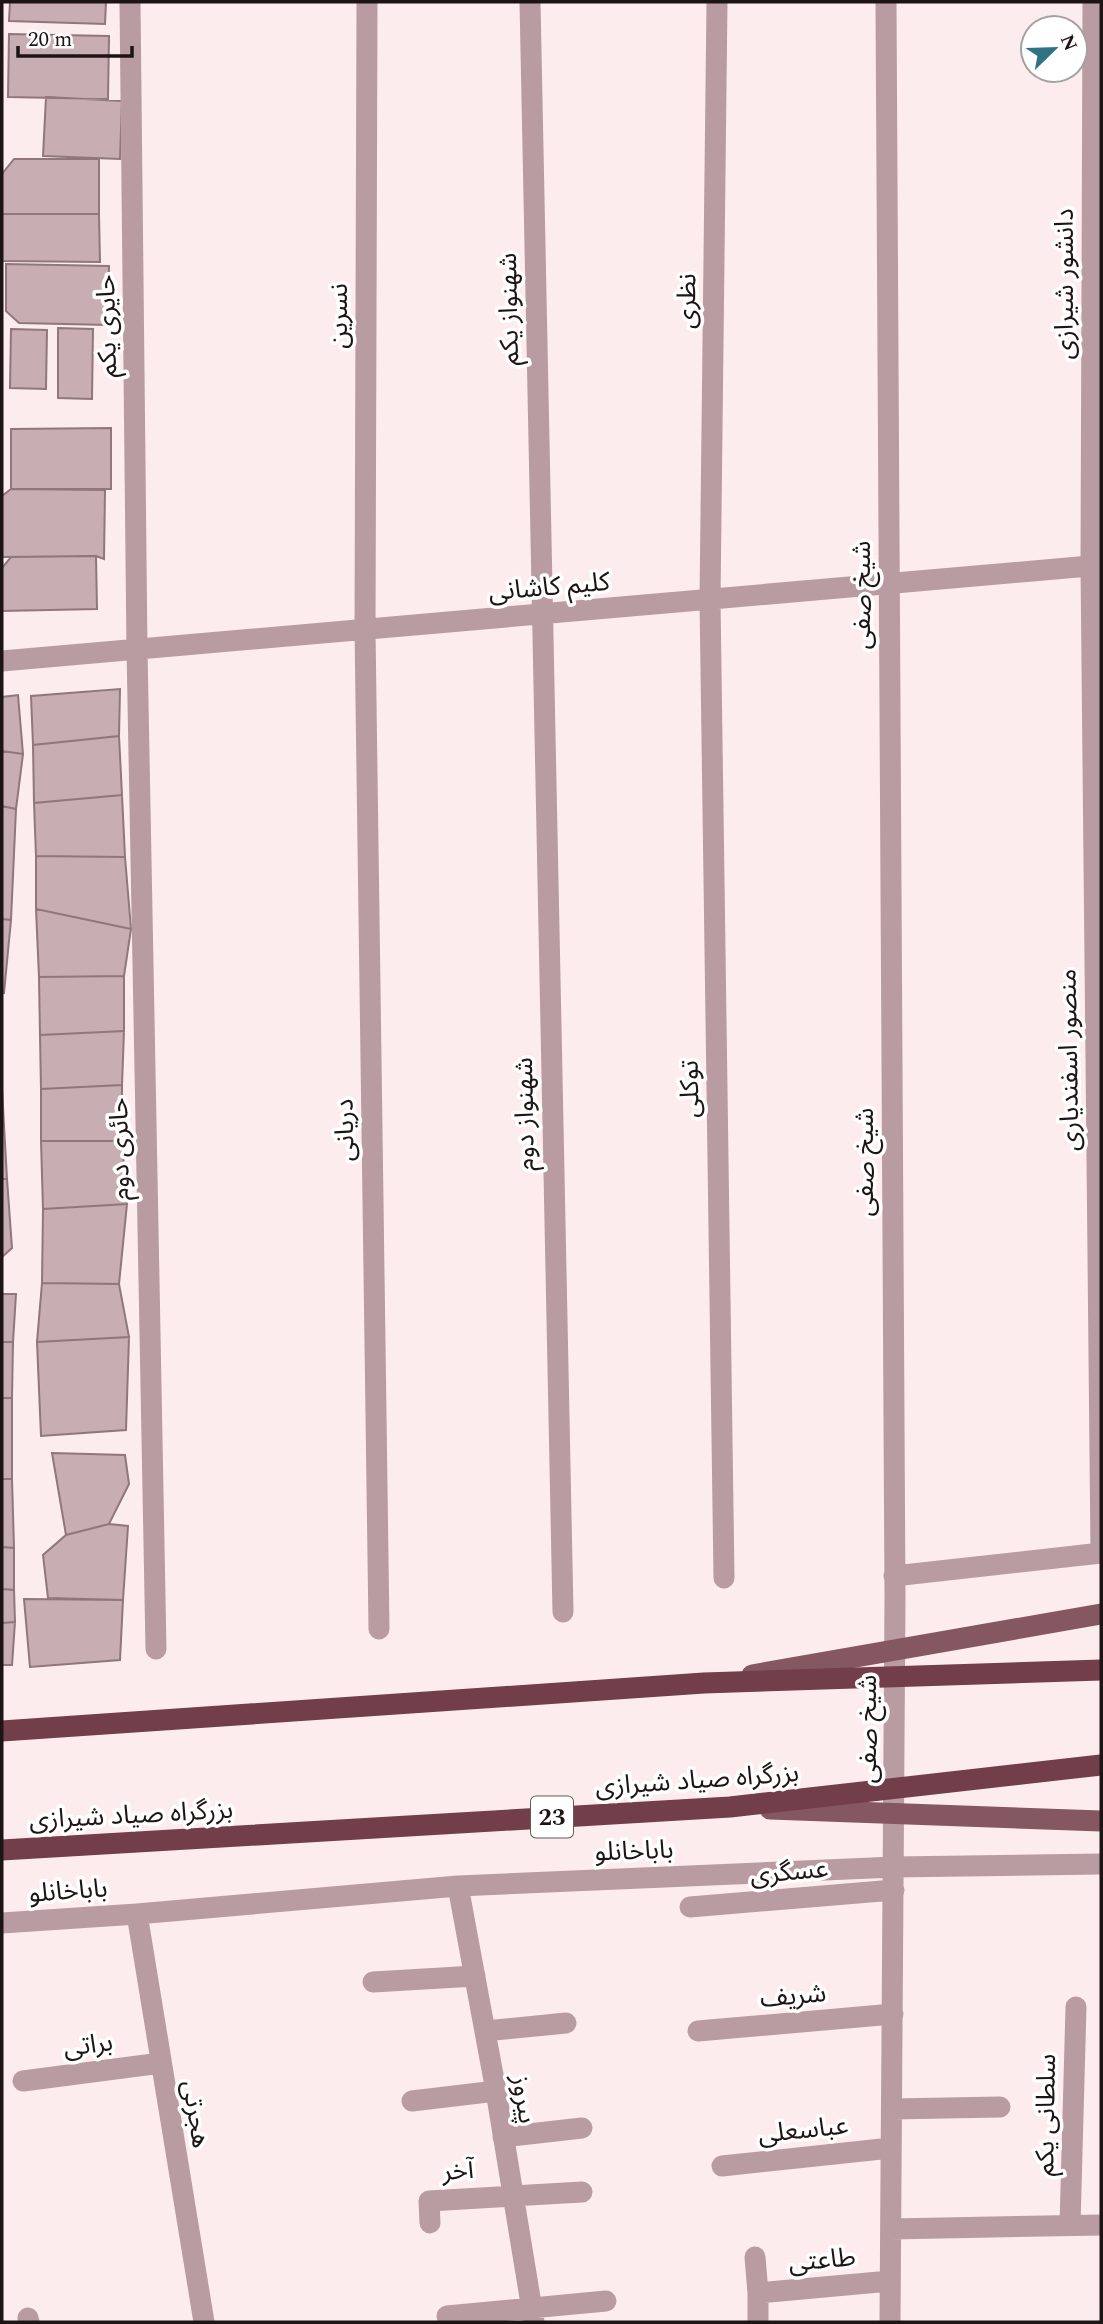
<svg xmlns="http://www.w3.org/2000/svg" width="1103" height="2324" font-family="Spectral,'Noto Sans Arabic',serif">
<style>
.building{fill:#c8aeb2;stroke:#8f777b;stroke-width:2}
.lines{fill:none;stroke-linecap:round;stroke-linejoin:round}
.street{stroke:#b89ca1;stroke-width:21}
.primary{stroke:#855760;stroke-width:21}
.highway{stroke:#723e49;stroke-width:21}
.labels{text-anchor:middle;stroke-width:7;stroke-linejoin:round;paint-order:stroke}
.shield{fill:#fff;stroke:#615a5b;stroke-width:2}
.shield-label{font-size:24px;font-weight:bold;fill:#1d1415}
.street-label{font-size:26px;fill:#1d1415;stroke:#fff}
</style>
<rect width="100%" height="100%" fill="#fcecee"/>
<path class="building" d="M 10,2 L 106,2 L 105,24 L 9,21 Z
M 9,34 L 109,36 L 108,99 L 8,97 Z
M 46,97 L 122,101 L 120,159 L 43,156 Z
M 14,159 L 99,159 L 99,214 L 2,214 L 2,174 Z
M 2,214 L 99,214 L 100,262 L 2,261 Z
M 6,264 L 109,266 L 108,325 L 19,323 L 6,311 Z
M 58,328 L 93,329 L 92,399 L 58,398 Z
M 11,329 L 47,330 L 46,389 L 10,388 Z
M 111,428 L 111,489 L 11,489 L 11,429 Z
M 11,489 L 105,490 L 104,559 L 96,556 L 2,557 L 2,496 Z
M 96,556 L 97,609 L 2,611 L 2,568 L 11,557 Z
M 120,689 L 119,736 L 33,745 L 31,696 Z
M 18,695 L 23,754 L 2,751 L 2,697 Z
M 119,736 L 122,795 L 34,803 L 33,745 Z
M 2,751 L 23,754 L 16,809 L 2,806 Z
M 122,795 L 125,857 L 36,856 L 34,803 Z
M 2,806 L 16,809 L 11,920 L 2,919 Z
M 36,856 L 125,857 L 131,929 L 36,909 Z
M 36,909 L 131,929 L 124,976 L 39,977 Z
M 2,919 L 11,920 L 4,993 L 2,993 Z
M 124,976 L 124,1031 L 40,1035 L 39,977 Z
M 124,1031 L 122,1085 L 41,1089 L 40,1035 Z
M 122,1085 L 122,1141 L 41,1141 L 41,1089 Z
M 2,1089 L 7,1179 L 2,1179 Z
M 41,1141 L 122,1141 L 127,1204 L 43,1209 Z
M 2,1179 L 7,1179 L 12,1248 L 2,1257 Z
M 127,1204 L 119,1284 L 42,1283 L 43,1209 Z
M 42,1283 L 119,1284 L 129,1337 L 37,1342 Z
M 2,1294 L 16,1294 L 13,1342 L 2,1342 Z
M 129,1337 L 126,1430 L 41,1436 L 37,1342 Z
M 2,1342 L 13,1342 L 12,1398 L 2,1398 Z
M 2,1398 L 12,1398 L 12,1479 L 2,1479 Z
M 52,1453 L 125,1455 L 129,1484 L 109,1524 L 66,1535 Z
M 2,1479 L 12,1479 L 14,1548 L 2,1547 Z
M 109,1524 L 128,1526 L 123,1600 L 48,1598 L 43,1555 L 66,1535 Z
M 2,1547 L 14,1548 L 14,1590 L 2,1589 Z
M 2,1589 L 14,1590 L 15,1622 L 2,1623 Z
M 24,1599 L 123,1600 L 120,1660 L 30,1667 Z
M 15,1622 L 12,1665 L 2,1665 L 2,1623 Z"/>
<g class="lines">
<path class="street" d="M 130,2 L 137,649 L 156,1649
M 367,2 L 365,630 L 379,1629
M 530,2 L 563,1612
M 717,2 L 710,600 L 724,1578
M 886,2 L 895,1597 L 890,2322
M 1093,2 L 1091,566 L 1101,1553
M 2,661 L 1101,565
M 894,1576 L 1101,1553
M 458,1886 L 496,2091 L 534,2322
M 690,1907 L 894,1890
M 137,1914 L 204,2322
M 2,1923 L 137,1914 L 458,1886 L 894,1867 L 1101,1864
M 373,1982 L 475,1976
M 485,2031 L 566,2023
M 698,2031 L 893,2014
M 23,2081 L 161,2063
M 412,2101 L 496,2091
M 892,2109 L 1000,2107
M 503,2137 L 582,2128
M 722,2166 L 891,2148
M 430,2223 L 429,2201 L 582,2192
M 1070,2225 L 1076,2007
M 891,2229 L 1101,2225
M 755,2257 L 758,2293 L 758,2322
M 758,2293 L 890,2281
M 447,2316 L 606,2301
M 28,2318 L 29,2322"/>
<path class="primary" d="M 752,1675 L 1101,1614
M 770,1809 L 1101,1821"/>
<path class="highway" d="M 2,1731 L 704,1683 L 1101,1670
M 2,1850 L 730,1807 L 1101,1765"/>
</g>
<g class="labels">
<rect class="shield" x="531" y="1796.5" width="42" height="41" rx="5"/>
<g class="shield-label">
<text x="552" y="1825">23</text>
</g>
<g class="street-label">
<text transform="translate(1064 284) rotate(-90)" y="9">دانشور شیرازی</text>
<text transform="translate(686 301) rotate(-89)" y="9">نظری</text>
<text transform="translate(508 309) rotate(-91)" y="9">شهنواز یکم</text>
<text transform="translate(338 316) rotate(-90)" y="9">نسرین</text>
<text transform="translate(106 326) rotate(-91)" y="9">حایری یکم</text>
<text transform="translate(549 586) rotate(-5)" y="9">کلیم کاشانی</text>
<text transform="translate(861 595) rotate(-90)" y="9">شیخ صفی</text>
<text transform="translate(1068 1060) rotate(-91)" y="9">منصور اسفندیاری</text>
<text transform="translate(689 1089) rotate(-91)" y="9">توکلی</text>
<text transform="translate(524 1114) rotate(-91)" y="9">شهنواز دوم</text>
<text transform="translate(344 1130) rotate(-91)" y="9">دریانی</text>
<text transform="translate(119 1149) rotate(-91)" y="9">حائری دوم</text>
<text transform="translate(864 1162) rotate(-90)" y="9">شیخ صفی</text>
<text transform="translate(867 1729) rotate(-90)" y="9">شیخ صفی</text>
<text transform="translate(697 1779) rotate(-4)" y="9">بزرگراه صیاد شیرازی</text>
<text transform="translate(131 1814) rotate(-3)" y="9">بزرگراه صیاد شیرازی</text>
<text transform="translate(634 1850) rotate(-2)" y="9">باباخانلو</text>
<text transform="translate(789 1871) rotate(-5)" y="9">عسگری</text>
<text transform="translate(68 1890) rotate(-4)" y="9">باباخانلو</text>
<text transform="translate(793 1995) rotate(-5)" y="9">شریف</text>
<text transform="translate(88 2044) rotate(-7)" y="9">براتی</text>
<text transform="translate(525 2099) rotate(81)" y="9">پیروز</text>
<text transform="translate(197 2114) rotate(81)" y="9">هجرتی</text>
<text transform="translate(1045 2115) rotate(-89)" y="9">سلطانی یکم</text>
<text transform="translate(803 2129) rotate(-6)" y="9">عباسعلی</text>
<text transform="translate(458 2170) rotate(-4)" y="9">آخر</text>
<text transform="translate(822 2259) rotate(-5)" y="9">طاعتی</text>
</g>
</g>
<rect width="1103" height="2324" fill="none" stroke="#1d1415" stroke-width="7"/>
<g transform="translate(1054 49) rotate(67)"><circle r="33" fill="#ffffff" stroke="#a5a1a1" stroke-width="2"/>
<path d="M0-5L12 26L0 18L-12 26Z" fill="#2f7283"/>
<text y="-10" font-size="19" font-weight="bold" text-anchor="middle" fill="#1d1415">N</text>
</g>
<path d="M18 46v10h114v-10" fill="none" stroke="#1d1415" stroke-width="3.5"/>
<text x="28" y="46" font-size="21" fill="#1d1415" stroke="#ffffff" stroke-width="5" paint-order="stroke">20 m</text>
</svg>
